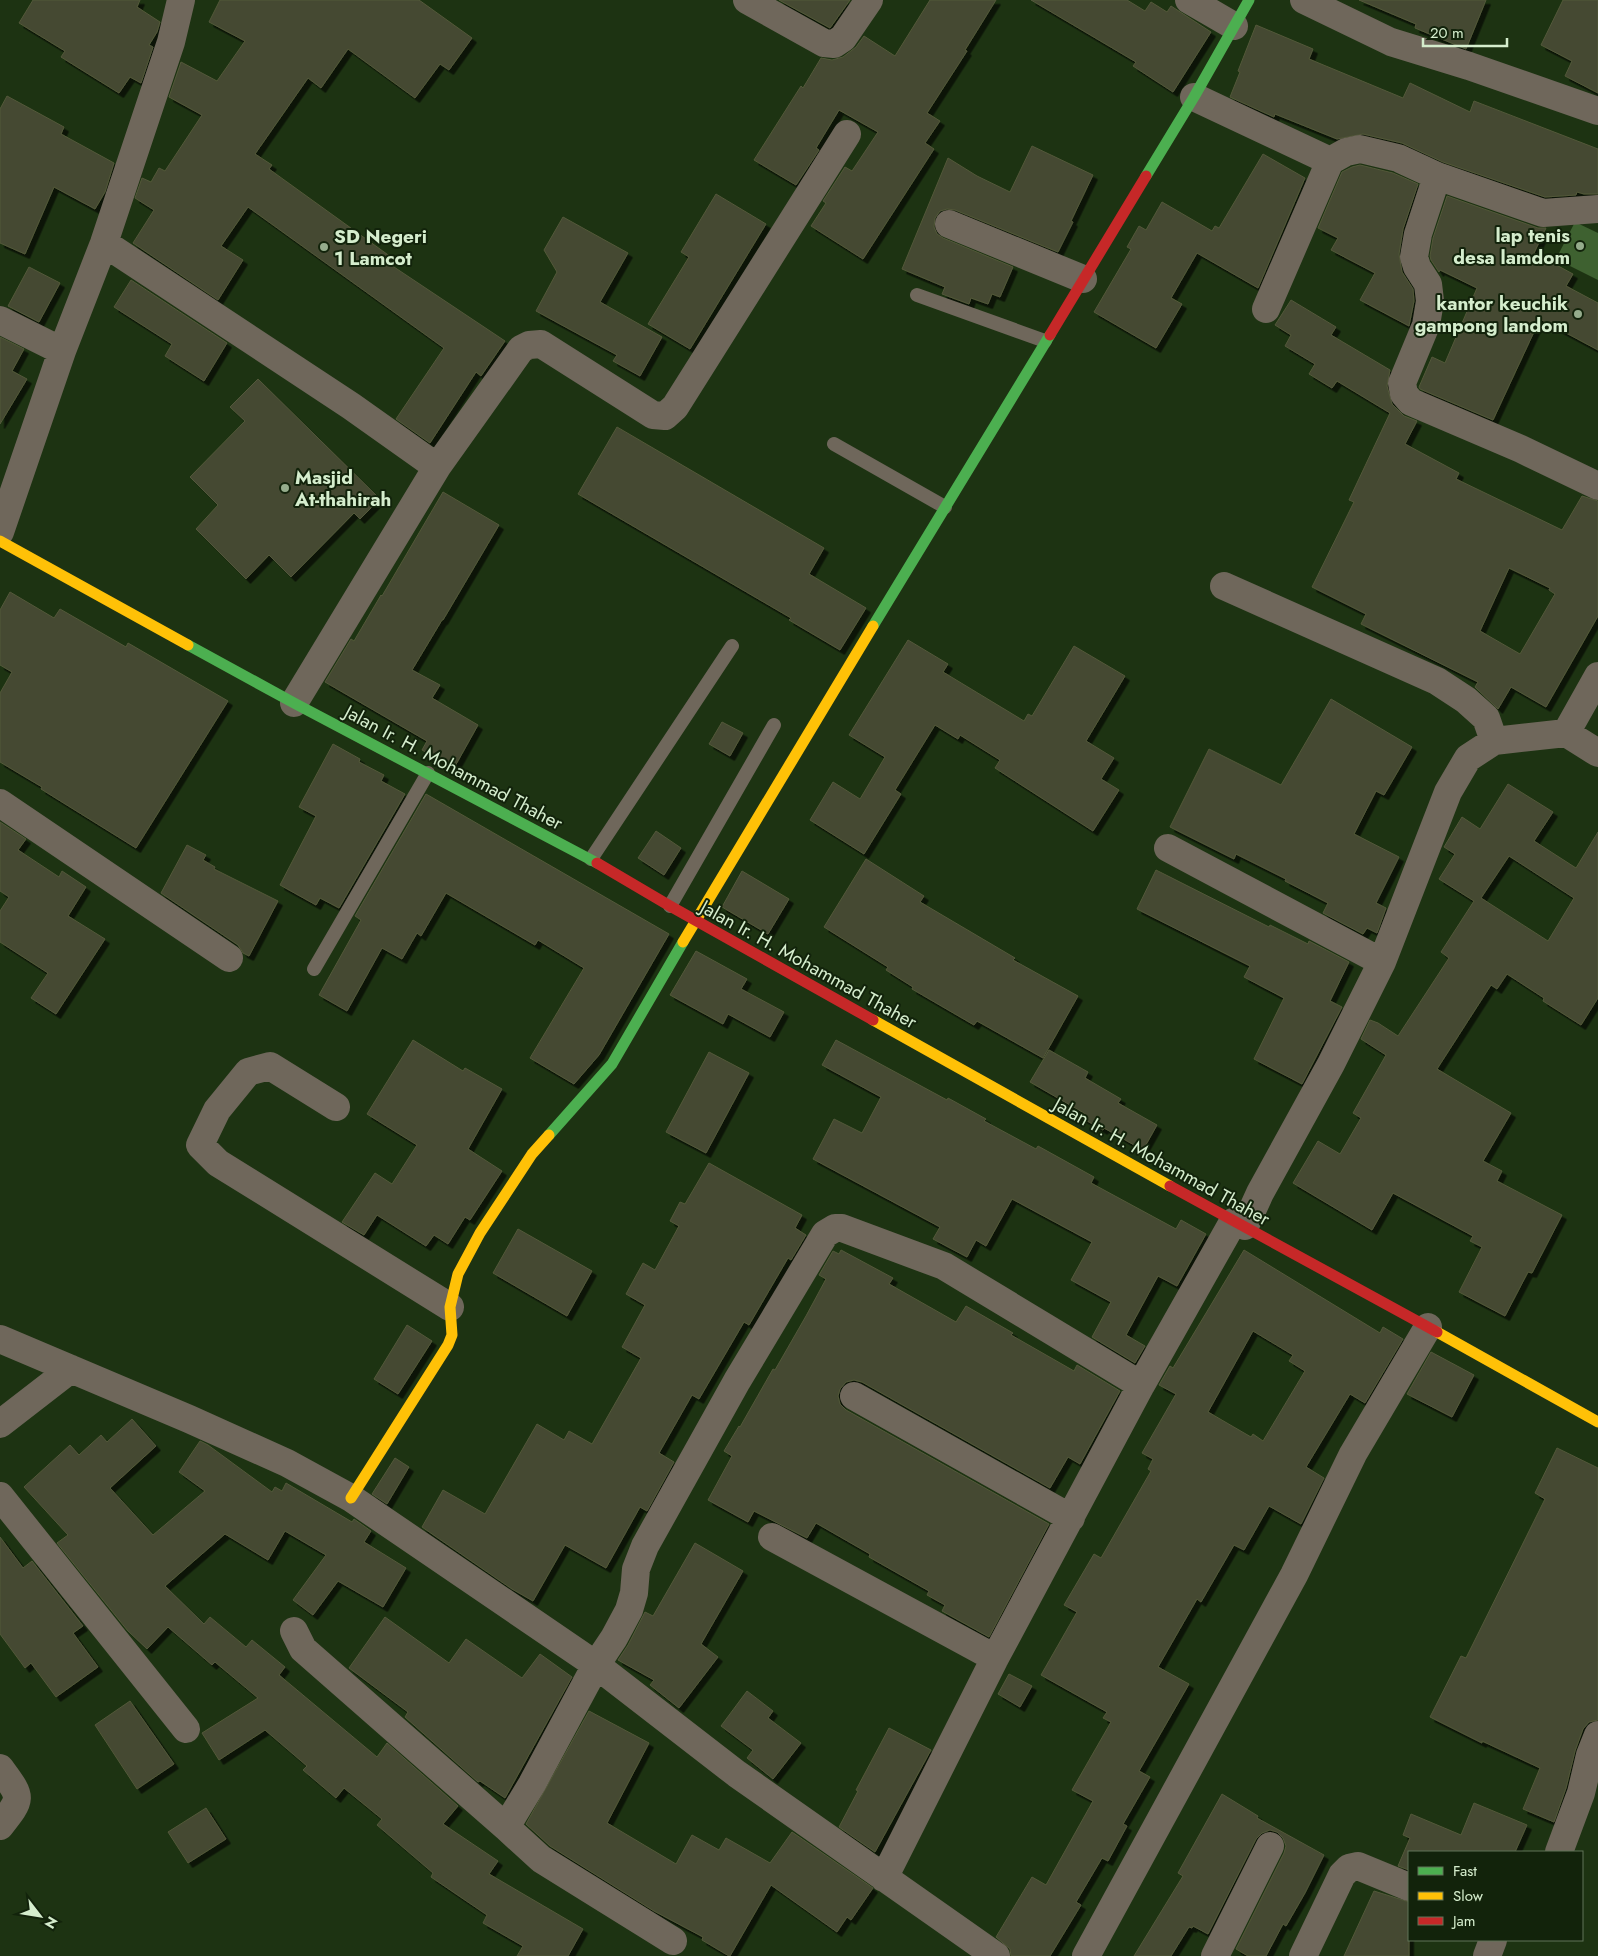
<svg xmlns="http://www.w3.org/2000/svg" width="1598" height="1956" font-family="Jost,sans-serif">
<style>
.green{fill:#3e6130}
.building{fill:#444a30;stroke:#53583a;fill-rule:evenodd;filter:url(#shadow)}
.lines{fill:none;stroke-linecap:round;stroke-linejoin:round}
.lane{stroke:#6f675b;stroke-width:14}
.street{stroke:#6f675b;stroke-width:28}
.fast{stroke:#4caf50;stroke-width:11}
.slow{stroke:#ffc107;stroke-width:11}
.jam{stroke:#c62828;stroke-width:11}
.poi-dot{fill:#95ac8c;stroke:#12230b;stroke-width:2}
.labels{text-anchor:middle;stroke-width:4;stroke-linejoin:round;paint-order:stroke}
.poi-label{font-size:19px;font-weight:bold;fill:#d5edcd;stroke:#12230b;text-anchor:end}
.street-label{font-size:19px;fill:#d5edcd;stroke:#12230b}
</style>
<defs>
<filter id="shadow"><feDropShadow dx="4.5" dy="4.5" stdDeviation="0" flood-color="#0009"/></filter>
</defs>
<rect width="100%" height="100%" fill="#1d3312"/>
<path class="green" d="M 1575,222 L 1598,233 L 1598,280 L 1556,259 Z"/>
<path class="building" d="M 33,0 L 140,0 L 137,7 L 160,22 L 157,32 L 149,45 L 153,47 L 141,83 L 130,77 L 119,93 L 61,57 L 65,51 L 19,23 Z
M 220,0 L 419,0 L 472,38 L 449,70 L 440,64 L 415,98 L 348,49 L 321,88 L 308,78 L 255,154 L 272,165 L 269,169 L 391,257 L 388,263 L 505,341 L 481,376 L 476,372 L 430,443 L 396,419 L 444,348 L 248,207 L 221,246 L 243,260 L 218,300 L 133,243 L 154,210 L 135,198 L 142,178 L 151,182 L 159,168 L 165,171 L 202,115 L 169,97 L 181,62 L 217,81 L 245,41 L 209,22 Z
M 779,0 L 850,0 L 830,28 Z
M 930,0 L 996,0 L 965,50 L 967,51 L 927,113 L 940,121 L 925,143 L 934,149 L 863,259 L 811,226 L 826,203 L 823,201 L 845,167 L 852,171 L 878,132 L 839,110 L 816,148 L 819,150 L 796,185 L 754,160 L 801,86 L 803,88 L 821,58 L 832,60 L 843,57 L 856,47 L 864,36 L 895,56 Z
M 1031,0 L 1127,0 L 1145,11 L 1151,2 L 1167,12 L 1171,6 L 1211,32 L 1173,92 L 1133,66 L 1136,62 Z
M 1359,0 L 1486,0 L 1466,49 L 1415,28 L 1416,24 Z
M 1563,0 L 1598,0 L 1598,93 L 1565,76 L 1572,61 L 1541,45 Z
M 1256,25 L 1313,49 L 1309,59 L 1403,98 L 1410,83 L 1470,112 L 1474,101 L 1598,149 L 1598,194 L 1584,194 L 1577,192 L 1576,195 L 1545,197 L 1443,162 L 1402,143 L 1363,134 L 1337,139 L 1275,114 L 1274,117 L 1230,97 L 1240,72 L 1238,71 Z
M 7,96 L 64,127 L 61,134 L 114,163 L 105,192 L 95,209 L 54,187 L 25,254 L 0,243 L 0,109 Z
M 1032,146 L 1093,175 L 1071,221 L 1073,222 L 1058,252 L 955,210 L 947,209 L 940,211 L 935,218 L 934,227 L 937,234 L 943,238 L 1013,267 L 1000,297 L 992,294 L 988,304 L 971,298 L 969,304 L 942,294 L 945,287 L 902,269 L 948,158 L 977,176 L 1010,192 Z
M 1263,154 L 1305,178 L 1258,288 L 1197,253 L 1171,298 L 1182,304 L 1156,348 L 1094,312 L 1131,249 L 1127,247 L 1139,226 L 1146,230 L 1162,202 L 1212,231 L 1215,226 L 1219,228 Z
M 1360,165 L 1393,173 L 1418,184 L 1403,229 L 1399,254 L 1402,272 L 1413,289 L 1414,301 L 1409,326 L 1360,300 L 1375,273 L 1331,250 L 1338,238 L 1318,228 L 1342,172 L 1352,167 Z
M 716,194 L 766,224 L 690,349 L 648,324 L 689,257 L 681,252 Z
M 1447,196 L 1538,228 L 1546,228 L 1534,253 L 1573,274 L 1566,286 L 1598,303 L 1598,350 L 1540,319 L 1493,420 L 1420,389 L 1419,387 L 1432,357 L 1445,363 L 1477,288 L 1440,270 L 1439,272 L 1431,260 L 1430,256 L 1433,238 Z
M 563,217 L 628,253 L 600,302 L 662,337 L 640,376 L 613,361 L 617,355 L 536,311 L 557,272 L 544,250 Z
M 29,267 L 60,283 L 39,322 L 8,306 Z
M 131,280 L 227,343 L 204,381 L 165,356 L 172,344 L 114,307 Z
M 1291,300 L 1336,327 L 1331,335 L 1390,370 L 1387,386 L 1392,404 L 1404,416 L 1417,421 L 1405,444 L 1459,473 L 1456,479 L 1562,530 L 1582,496 L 1598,501 L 1598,616 L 1546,707 L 1511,687 L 1498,709 L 1475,687 L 1478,682 L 1361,624 L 1366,614 L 1312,587 L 1354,502 L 1349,500 L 1390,413 L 1337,381 L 1332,388 L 1309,374 L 1315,364 L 1285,346 L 1291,335 L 1275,325 ZM 1509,568 L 1550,588 L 1549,590 L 1555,594 L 1520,654 L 1480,631 Z
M 0,337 L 24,349 L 12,371 L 27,379 L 0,424 Z
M 258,379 L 380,499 L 360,519 L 354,513 L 291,577 L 269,555 L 246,579 L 196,529 L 218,505 L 190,477 L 245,421 L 230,407 Z
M 617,427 L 824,548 L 809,574 L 866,608 L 840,650 L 789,620 L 791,618 L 578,494 Z
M 443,492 L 499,525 L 443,620 L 442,620 L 412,670 L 440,685 L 432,698 L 478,725 L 454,768 L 422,750 L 427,741 L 325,682 L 351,639 L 354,641 L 381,595 L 382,596 Z
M 10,592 L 54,618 L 60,609 L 126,647 L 128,643 L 228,701 L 136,848 L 41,789 L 42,787 L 0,762 L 0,693 L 12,672 L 0,665 L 0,610 Z
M 908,640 L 948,664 L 943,672 L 1024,721 L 1028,714 L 1032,716 L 1074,646 L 1125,676 L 1086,741 L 1114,758 L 1101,779 L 1119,790 L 1093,831 L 995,768 L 1000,760 L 960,735 L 958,739 L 935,725 L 895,790 L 901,794 L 864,854 L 810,820 L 833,782 L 860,799 L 885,757 L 849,735 Z
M 1331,699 L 1412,747 L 1384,795 L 1376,791 L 1354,834 L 1399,857 L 1376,903 L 1386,908 L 1377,933 L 1367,928 L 1363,934 L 1323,913 L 1328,903 L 1285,881 L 1286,879 L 1236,854 L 1234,859 L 1170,827 L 1209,749 L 1281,785 Z
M 722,722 L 743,733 L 730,756 L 709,744 Z
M 333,744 L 360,759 L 359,762 L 384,775 L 381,781 L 405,794 L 339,908 L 320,898 L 316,905 L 280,885 L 316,816 L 299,807 Z
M 1508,784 L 1553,812 L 1534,841 L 1576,868 L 1598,832 L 1598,998 L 1581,1025 L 1543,1001 L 1544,998 L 1507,974 L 1497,989 L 1491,985 L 1437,1069 L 1511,1113 L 1483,1161 L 1502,1171 L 1497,1181 L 1562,1215 L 1532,1273 L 1528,1272 L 1505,1316 L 1459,1292 L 1482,1247 L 1470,1241 L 1473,1236 L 1393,1193 L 1372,1230 L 1293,1183 L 1318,1141 L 1340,1154 L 1361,1118 L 1353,1113 L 1386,1055 L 1361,1039 L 1370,1020 L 1378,1023 L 1398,1036 L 1449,958 L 1441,952 L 1474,901 L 1439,879 L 1455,854 L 1444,847 L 1462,817 L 1480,829 ZM 1509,856 L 1574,898 L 1548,941 L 1481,898 Z
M 426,794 L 669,934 L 599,1055 L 574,1084 L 530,1058 L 584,968 L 538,940 L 535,945 L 446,893 L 421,936 L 417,933 L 402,959 L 382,948 L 347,1011 L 319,995 L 361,920 L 355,916 Z
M 0,822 L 26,839 L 18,850 L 59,877 L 62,871 L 86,887 L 68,916 L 105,939 L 56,1014 L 31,998 L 48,973 L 0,942 L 0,911 L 9,897 L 0,891 Z
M 656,831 L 681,848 L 664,875 L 638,858 Z
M 187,845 L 206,855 L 203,860 L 215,867 L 214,869 L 278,901 L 249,956 L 243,953 L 238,945 L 161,893 Z
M 866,859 L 924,896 L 920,902 L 1015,958 L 1013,960 L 1078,996 L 1043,1058 L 977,1021 L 974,1025 L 912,989 L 913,987 L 886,970 L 888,967 L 824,927 Z
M 1156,870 L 1269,927 L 1270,925 L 1308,944 L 1309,941 L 1349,962 L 1330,1001 L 1342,1007 L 1302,1084 L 1254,1059 L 1284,998 L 1244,977 L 1250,966 L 1137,909 Z
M 742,871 L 789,899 L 768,934 L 722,907 Z
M 696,951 L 747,979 L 741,989 L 784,1012 L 770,1037 L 728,1014 L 723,1024 L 670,995 Z
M 413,1040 L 463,1071 L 465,1068 L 502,1089 L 468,1149 L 502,1171 L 470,1220 L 465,1217 L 448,1244 L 434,1235 L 426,1246 L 377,1215 L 364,1235 L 342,1222 L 375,1173 L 392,1184 L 417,1145 L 367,1114 Z
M 836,1040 L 947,1100 L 948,1098 L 986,1119 L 984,1121 L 1036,1149 L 1038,1146 L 1094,1177 L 1091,1183 L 1176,1229 L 1181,1220 L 1206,1234 L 1177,1286 L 1158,1276 L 1126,1335 L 1145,1346 L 1135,1363 L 1092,1337 L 1111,1302 L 1071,1280 L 1092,1242 L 1012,1199 L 986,1246 L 976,1240 L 967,1257 L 933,1239 L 940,1227 L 813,1159 L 834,1119 L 862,1133 L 881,1097 L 822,1065 Z
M 1049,1050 L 1088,1072 L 1085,1078 L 1121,1099 L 1118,1103 L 1157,1125 L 1143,1150 L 1104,1128 L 1103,1130 L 1082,1118 L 1084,1113 L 1030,1082 Z
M 709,1052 L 749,1073 L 706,1153 L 666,1132 Z
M 709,1163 L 802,1215 L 795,1228 L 806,1235 L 791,1260 L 788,1258 L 749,1325 L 744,1322 L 699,1399 L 692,1395 L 659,1453 L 674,1462 L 647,1511 L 640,1507 L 606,1568 L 565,1545 L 533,1601 L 512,1589 L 422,1527 L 443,1490 L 485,1514 L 537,1424 L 564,1440 L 569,1431 L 592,1444 L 641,1358 L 622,1347 L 645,1305 L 626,1294 L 643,1263 L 655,1270 L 679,1226 L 670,1221 L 680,1202 L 685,1204 Z
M 518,1229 L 592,1271 L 567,1316 L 493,1273 Z
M 841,1250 L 893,1278 L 889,1284 L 956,1322 L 966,1306 L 1013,1333 L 1011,1335 L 1074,1371 L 1077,1365 L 1120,1391 L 1080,1464 L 1068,1457 L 1050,1488 L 862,1382 L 854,1380 L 846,1382 L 840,1389 L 838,1396 L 840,1404 L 846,1410 L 1049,1524 L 989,1637 L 942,1611 L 945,1605 L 927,1595 L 929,1591 L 869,1557 L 870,1554 L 816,1523 L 807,1538 L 754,1511 L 748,1522 L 708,1500 L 732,1456 L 724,1451 L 739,1426 L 740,1427 L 773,1369 L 775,1370 L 806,1316 L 826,1279 L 819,1275 L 833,1251 L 839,1254 Z
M 1244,1250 L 1380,1333 L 1383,1327 L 1403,1339 L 1365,1403 L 1350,1394 L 1306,1467 L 1324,1478 L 1301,1524 L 1269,1506 L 1244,1550 L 1234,1545 L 1201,1602 L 1197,1599 L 1158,1667 L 1189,1684 L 1139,1771 L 1150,1777 L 1123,1824 L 1127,1826 L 1108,1861 L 1102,1858 L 1076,1902 L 1081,1905 L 1050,1956 L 1011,1956 L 1010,1949 L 996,1937 L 1032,1877 L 1046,1885 L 1093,1801 L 1072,1790 L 1111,1722 L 1103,1718 L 1107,1712 L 1041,1675 L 1077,1612 L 1064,1605 L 1094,1554 L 1101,1558 L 1151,1471 L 1148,1469 L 1153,1459 L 1142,1453 L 1176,1394 L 1159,1385 L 1170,1366 L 1173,1368 L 1176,1363 ZM 1253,1331 L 1293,1355 L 1289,1361 L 1305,1371 L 1263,1441 L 1253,1434 L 1251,1437 L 1208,1412 Z
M 407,1325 L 432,1341 L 398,1394 L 374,1379 Z
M 1431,1352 L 1474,1375 L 1452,1417 L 1407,1394 Z
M 132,1419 L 156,1446 L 110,1488 L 153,1535 L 205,1491 L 179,1472 L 200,1441 L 208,1445 L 272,1492 L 275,1487 L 282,1491 L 286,1483 L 352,1522 L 354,1519 L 371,1531 L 364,1542 L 406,1568 L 383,1607 L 338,1581 L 313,1615 L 293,1600 L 326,1555 L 285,1531 L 268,1560 L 225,1534 L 165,1586 L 204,1624 L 210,1617 L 246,1647 L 252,1640 L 285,1667 L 279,1675 L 377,1757 L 387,1743 L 458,1806 L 443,1824 L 498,1861 L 489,1874 L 583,1929 L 568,1956 L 517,1956 L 523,1946 L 483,1923 L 487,1915 L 431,1877 L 433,1873 L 377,1825 L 382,1819 L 344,1788 L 336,1798 L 303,1770 L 307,1766 L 265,1730 L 219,1760 L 202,1733 L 258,1698 L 215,1662 L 212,1665 L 168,1627 L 147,1649 L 128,1631 L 57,1543 L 68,1535 L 24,1487 L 70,1445 L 79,1455 L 101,1435 L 107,1442 Z
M 1557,1448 L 1598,1468 L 1598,1720 L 1589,1722 L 1583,1729 L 1575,1751 L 1566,1788 L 1554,1822 L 1523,1809 L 1540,1768 L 1482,1741 L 1482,1743 L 1430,1717 L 1461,1656 L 1466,1658 L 1545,1499 L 1535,1493 Z
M 395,1458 L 409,1467 L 387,1504 L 372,1494 Z
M 0,1537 L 23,1568 L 32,1561 L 83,1626 L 73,1633 L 98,1667 L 56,1697 L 31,1663 L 25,1668 L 0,1634 Z
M 695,1543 L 743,1571 L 701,1644 L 718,1657 L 679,1708 L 650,1685 L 654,1680 L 618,1660 L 628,1645 L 645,1612 L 653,1616 Z
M 385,1617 L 449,1663 L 466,1639 L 522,1678 L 540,1654 L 572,1677 L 505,1798 L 480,1781 L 478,1782 L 405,1717 L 408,1712 L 349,1668 Z
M 1009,1674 L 1032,1686 L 1020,1707 L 998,1694 Z
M 747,1691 L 773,1711 L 768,1718 L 801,1743 L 773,1779 L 747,1758 L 753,1750 L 721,1726 Z
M 130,1701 L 174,1764 L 137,1789 L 95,1725 Z
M 589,1711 L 649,1743 L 607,1823 L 676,1864 L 692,1835 L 719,1850 L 726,1838 L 770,1863 L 792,1832 L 873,1888 L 851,1920 L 847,1917 L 837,1932 L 771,1885 L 730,1956 L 729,1956 L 702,1940 L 703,1937 L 654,1911 L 550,1846 L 526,1824 Z
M 889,1728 L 931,1750 L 875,1852 L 839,1827 L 858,1791 L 856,1790 Z
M 1222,1794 L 1258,1816 L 1257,1818 L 1324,1855 L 1305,1893 L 1286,1926 L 1283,1924 L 1266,1956 L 1248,1956 L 1236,1949 L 1284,1853 L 1286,1846 L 1283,1838 L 1277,1832 L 1270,1830 L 1262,1833 L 1256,1839 L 1208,1934 L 1193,1926 L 1192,1928 L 1189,1927 L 1171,1956 L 1134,1956 L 1183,1876 L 1178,1873 Z
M 1474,1803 L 1527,1825 L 1515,1852 L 1409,1852 L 1409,1870 L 1398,1866 L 1410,1838 L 1403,1835 L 1411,1814 L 1461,1835 Z
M 206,1808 L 226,1839 L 188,1863 L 168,1832 Z
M 1374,1891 L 1409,1902 L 1409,1956 L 1344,1956 Z"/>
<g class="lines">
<path class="lane" d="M 917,295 L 1045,341
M 834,444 L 945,507
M 591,859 L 732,646
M 670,906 L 774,725
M 314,969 L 428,773"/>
<path class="street" d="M 747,0 L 824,43 L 834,44 L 843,38 L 869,0
M 1189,0 L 1234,26
M 1304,0 L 1391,42 L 1469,66 L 1598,111
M 1194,97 L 1330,161 L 1346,152 L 1360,149 L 1398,158 L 1437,176 L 1543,213 L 1598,209
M 1437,176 L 1418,234 L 1414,257 L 1417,267 L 1428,284 L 1430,301 L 1426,325 L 1402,383 L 1404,394 L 1411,402 L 1521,449 L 1598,486
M 949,224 L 1083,279
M 104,243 L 351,406 L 437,467
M 1266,309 L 1330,161
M 0,320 L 62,351
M 0,532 L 62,351 L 104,243 L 171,42 L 181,0
M 1224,586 L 1437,681 L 1466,700 L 1486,718 L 1494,741
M 294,703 L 437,467 L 521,349 L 529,345 L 541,344 L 653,415 L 665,416 L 675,407 L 847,134
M 1566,733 L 1598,753
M 0,803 L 229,958
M 1168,848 L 1382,962
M 336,1107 L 270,1066 L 248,1072 L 217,1110 L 200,1145 L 218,1163 L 450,1307
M 1245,1226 L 1260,1193 L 1331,1064 L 1382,962 L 1448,792 L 1468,758 L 1494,741 L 1566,733 L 1598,676
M 0,1339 L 189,1419 L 287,1463 L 351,1498 L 596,1665 L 737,1774 L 996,1956
M 854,1396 L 1071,1518
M 0,1424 L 71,1369
M 0,1496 L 186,1729
M 772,1537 L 995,1658
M 294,1631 L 303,1649 L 506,1827 L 532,1784 L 596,1665 L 614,1638 L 629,1610 L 634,1593 L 636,1569 L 645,1546 L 737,1381 L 825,1234 L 835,1228 L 842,1228 L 944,1266 L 1141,1385
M 0,1768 C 22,1798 23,1797 0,1826
M 506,1827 L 541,1859 L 673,1941
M 1559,1852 L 1581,1793 L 1590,1755 L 1598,1735
M 884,1878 L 995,1658 L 1141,1385 L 1233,1222
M 1086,1956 L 1294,1575 L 1353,1454 L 1428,1327
M 1215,1956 L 1270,1846
M 1303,1956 L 1342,1875 L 1349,1868 L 1358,1866 L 1409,1887
M 1487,1956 L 1493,1940"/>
<path class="fast" d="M 1146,176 L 1194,97 L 1249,0
M 873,626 L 1050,335
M 188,645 L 294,703 L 597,863
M 549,1135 L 612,1064 L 683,942"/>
<path class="slow" d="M 0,541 L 188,645
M 683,942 L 873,626
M 873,1020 L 1170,1186
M 1437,1332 L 1598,1422
M 351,1498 L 448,1345 L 452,1335 L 450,1307 L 458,1274 L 480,1233 L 532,1154 L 549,1135"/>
<path class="jam" d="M 1050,335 L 1146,176
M 597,863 L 670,906 L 873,1020
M 1170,1186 L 1437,1332"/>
</g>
<g class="poi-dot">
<circle cx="1580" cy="246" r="5"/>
<circle cx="324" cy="247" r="5"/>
<circle cx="1578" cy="314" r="5"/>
<circle cx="285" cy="488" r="5"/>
</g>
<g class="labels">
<g class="poi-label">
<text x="1570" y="242">lap tenis<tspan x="1570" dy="22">desa lamdom</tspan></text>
<text x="334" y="243" text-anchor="start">SD Negeri<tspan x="334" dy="22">1 Lamcot</tspan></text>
<text x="1568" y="310">kantor keuchik<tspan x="1568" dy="22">gampong landom</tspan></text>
<text x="295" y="484" text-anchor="start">Masjid<tspan x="295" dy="22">At-thahirah</tspan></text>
</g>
<g class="street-label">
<text transform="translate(454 767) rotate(28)" y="7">Jalan Ir. H. Mohammad Thaher</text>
<text transform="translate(809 964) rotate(29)" y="7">Jalan Ir. H. Mohammad Thaher</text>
<text transform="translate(1162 1161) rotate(29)" y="7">Jalan Ir. H. Mohammad Thaher</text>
</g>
</g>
<rect x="1408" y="1851" width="175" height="90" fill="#12230b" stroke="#607459"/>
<rect x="1418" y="1867" width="25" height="8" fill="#4caf50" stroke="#607459"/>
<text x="1453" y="1876" font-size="15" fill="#d5edcd">Fast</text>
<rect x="1418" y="1892" width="25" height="8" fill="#ffc107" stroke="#607459"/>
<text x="1453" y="1901" font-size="15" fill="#d5edcd">Slow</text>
<rect x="1418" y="1917" width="25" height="8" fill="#c62828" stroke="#607459"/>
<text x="1453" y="1926" font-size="15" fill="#d5edcd">Jam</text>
<g transform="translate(40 1916) rotate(121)" stroke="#12230b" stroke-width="4" paint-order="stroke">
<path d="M0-4L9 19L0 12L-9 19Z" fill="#d5edcd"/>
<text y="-8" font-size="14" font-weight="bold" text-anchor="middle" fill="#d5edcd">N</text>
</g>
<path d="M1423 38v8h84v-8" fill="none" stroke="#d5edcd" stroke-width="2.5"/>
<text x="1430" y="38" font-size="15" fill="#d5edcd" stroke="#12230b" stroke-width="4" paint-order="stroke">20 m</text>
</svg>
